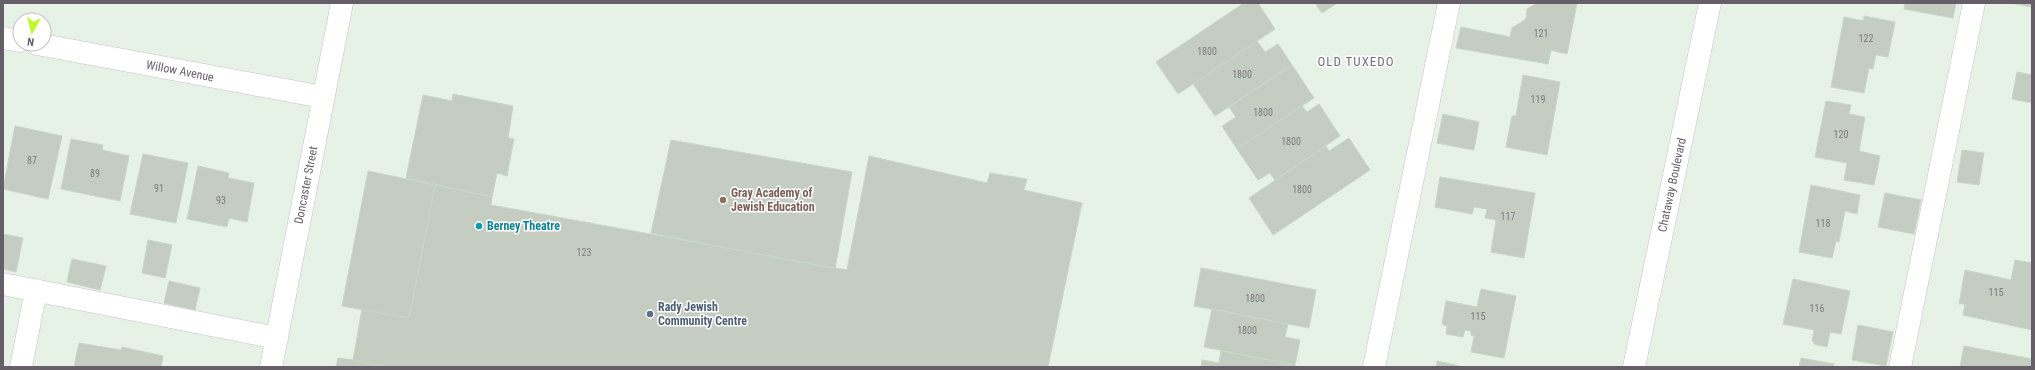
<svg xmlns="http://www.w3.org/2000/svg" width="2035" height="370" font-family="'Roboto Condensed',sans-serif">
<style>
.building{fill:#c5cdc3;stroke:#c6d7c4}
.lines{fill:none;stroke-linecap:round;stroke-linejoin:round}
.minor-casing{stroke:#c7c0c8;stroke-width:23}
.minor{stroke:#fff;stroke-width:22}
.education-dot{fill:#8d6e63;stroke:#fff;stroke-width:1.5}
.culture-dot{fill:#0f9aa8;stroke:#fff;stroke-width:1.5}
.service-dot{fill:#5c6f8a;stroke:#fff;stroke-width:1.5}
.labels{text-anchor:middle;stroke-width:3;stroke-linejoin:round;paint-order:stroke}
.number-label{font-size:10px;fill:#7e7a7f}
.street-label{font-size:12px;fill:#665e68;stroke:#fff}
.education-label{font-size:12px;font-weight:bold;fill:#785e54;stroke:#fff;text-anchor:start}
.culture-label{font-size:12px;font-weight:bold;fill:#0d838f;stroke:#fff;text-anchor:start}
.service-label{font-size:12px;font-weight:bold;fill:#4e5e75;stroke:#fff;text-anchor:start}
.neighbourhood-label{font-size:13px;letter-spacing:1px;fill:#776f7b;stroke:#fff}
</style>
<rect width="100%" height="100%" fill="#e7f2e7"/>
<path class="building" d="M 1244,3 L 1258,3 L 1275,29 L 1178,94 L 1156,62 Z
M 1315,3 L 1337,3 L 1322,13 Z
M 1537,3 L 1577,3 L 1567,54 L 1551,50 L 1548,64 L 1456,48 L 1461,27 L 1510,37 L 1512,28 L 1526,19 L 1527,9 Z
M 1905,3 L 1956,3 L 1953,18 L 1904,9 Z
M 2010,3 L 2032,3 L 2032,7 Z
M 1864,16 L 1895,22 L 1888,57 L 1876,55 L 1873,69 L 1869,68 L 1864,93 L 1831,87 L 1844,17 L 1863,21 Z
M 1257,41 L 1265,52 L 1278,44 L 1292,65 L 1215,116 L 1193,84 Z
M 1292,65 L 1314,98 L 1237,149 L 1222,126 L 1236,117 L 1229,107 Z
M 2017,72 L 2032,75 L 2032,103 L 2012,99 Z
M 1523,75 L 1560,82 L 1547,155 L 1506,147 L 1512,116 L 1516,116 Z
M 453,94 L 513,106 L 508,138 L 514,139 L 507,176 L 497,173 L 492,197 L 406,178 L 423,95 L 452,101 Z
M 1826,101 L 1851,105 L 1849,114 L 1865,117 L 1859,151 L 1880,156 L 1874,185 L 1844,180 L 1847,163 L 1815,157 Z
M 1319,104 L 1340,136 L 1275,180 L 1270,173 L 1258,180 L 1237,149 L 1302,106 L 1307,112 Z
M 1443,114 L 1479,122 L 1474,150 L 1437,143 Z
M 15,126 L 62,136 L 48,199 L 3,189 Z
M 1349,138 L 1370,170 L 1273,235 L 1249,198 L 1326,146 L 1329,151 Z
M 71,139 L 103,145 L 102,150 L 129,156 L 120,201 L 61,189 Z
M 671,140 L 852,172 L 835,269 L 651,233 Z
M 1962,150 L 1984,153 L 1979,185 L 1957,182 Z
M 143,154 L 188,163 L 176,223 L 130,214 Z
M 869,156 L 987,183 L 990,173 L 1027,179 L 1024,190 L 1082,203 L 1048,367 L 389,367 L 353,360 L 362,309 L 409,318 L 435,185 L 492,197 L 491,205 L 847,270 Z
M 198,166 L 229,173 L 228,178 L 254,183 L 247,222 L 229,218 L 227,227 L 187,219 Z
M 368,171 L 435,185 L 409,318 L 342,306 Z
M 1440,177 L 1535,193 L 1524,258 L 1491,252 L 1496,220 L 1485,218 L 1487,209 L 1474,207 L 1472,214 L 1435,207 Z
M 1811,185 L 1860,195 L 1857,214 L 1845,211 L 1839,242 L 1836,241 L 1832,258 L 1799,252 Z
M 1885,193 L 1921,200 L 1914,234 L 1878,227 Z
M 3,234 L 23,238 L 16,272 L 3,269 Z
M 148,240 L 172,245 L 165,278 L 142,273 Z
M 72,259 L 106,266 L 100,290 L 67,282 Z
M 2015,260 L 2032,263 L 2032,330 L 1963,315 L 1965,304 L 1959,304 L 1965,270 L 2011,280 Z
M 1201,268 L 1316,290 L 1309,328 L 1194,306 Z
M 1793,279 L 1850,291 L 1841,334 L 1830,332 L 1827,347 L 1814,344 L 1814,342 L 1812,341 L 1814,330 L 1783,324 Z
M 169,281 L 200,288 L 195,310 L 164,303 Z
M 1481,289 L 1516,296 L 1504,358 L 1471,352 L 1474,336 L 1471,335 L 1471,331 L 1465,330 L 1463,337 L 1446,334 L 1447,326 L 1442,324 L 1446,301 L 1477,307 Z
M 1212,309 L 1288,324 L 1285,337 L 1300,340 L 1295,365 L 1204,347 Z
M 1858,325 L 1893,332 L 1886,366 L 1852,360 Z
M 79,343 L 121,350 L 122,347 L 163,356 L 161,367 L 74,367 Z
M 1964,346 L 2032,359 L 2032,367 L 1960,367 Z
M 1221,351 L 1295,365 L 1295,367 L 1201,367 L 1202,360 L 1219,363 Z
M 338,358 L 353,360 L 389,367 L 336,367 Z
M 1801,358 L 1834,364 L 1833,367 L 1799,367 Z
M 1437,361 L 1464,367 L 1436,367 Z"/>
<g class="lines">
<defs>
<path id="minor" d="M 3,38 L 20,41
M 37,44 L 323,97
M 3,284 L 277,338
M 21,367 L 36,290
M 271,367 L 342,3
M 1374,367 L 1449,3
M 1634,367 L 1710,3
M 1900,367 L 1974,3"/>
</defs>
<use href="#minor" class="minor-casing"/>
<use href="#minor" class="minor"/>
</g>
<circle class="education-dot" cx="723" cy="200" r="4"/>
<circle class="culture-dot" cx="479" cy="226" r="4"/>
<circle class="service-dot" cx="650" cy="314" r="4"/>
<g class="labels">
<g class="number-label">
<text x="1541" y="37">121</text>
<text x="1866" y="42">122</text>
<text x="1207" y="55">1800</text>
<text x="1242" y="78">1800</text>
<text x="1538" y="103">119</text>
<text x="1263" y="116">1800</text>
<text x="1841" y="138">120</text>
<text x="1291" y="145">1800</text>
<text x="32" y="164">87</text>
<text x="95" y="177">89</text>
<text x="159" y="192">91</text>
<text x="1302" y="193">1800</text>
<text x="221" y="204">93</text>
<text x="1508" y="220">117</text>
<text x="1823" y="227">118</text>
<text x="584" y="256">123</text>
<text x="1996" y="296">115</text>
<text x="1255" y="302">1800</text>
<text x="1817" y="312">116</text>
<text x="1478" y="320">115</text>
<text x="1247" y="334">1800</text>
</g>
<g class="street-label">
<text transform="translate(180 71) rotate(11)" y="4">Willow Avenue</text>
<text transform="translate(306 185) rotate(-79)" y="4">Doncaster Street</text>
<text transform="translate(1672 185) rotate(-78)" y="4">Chataway Boulevard</text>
</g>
<g class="education-label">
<text x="731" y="197">Gray Academy of<tspan x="731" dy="14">Jewish Education</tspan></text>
</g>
<g class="culture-label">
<text x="487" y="230">Berney Theatre</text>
</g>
<g class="service-label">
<text x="658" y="311">Rady Jewish<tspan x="658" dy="14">Community Centre</tspan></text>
</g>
<g class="neighbourhood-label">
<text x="1356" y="66">OLD TUXEDO</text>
</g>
</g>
<rect width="2035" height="370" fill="none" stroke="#665e68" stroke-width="8"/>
<g transform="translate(32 32) rotate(188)"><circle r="19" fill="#ffffff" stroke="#c2bfc3"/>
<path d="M0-3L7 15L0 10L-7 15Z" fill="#bffa25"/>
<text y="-6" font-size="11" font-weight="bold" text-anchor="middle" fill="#665e68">N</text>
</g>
</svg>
